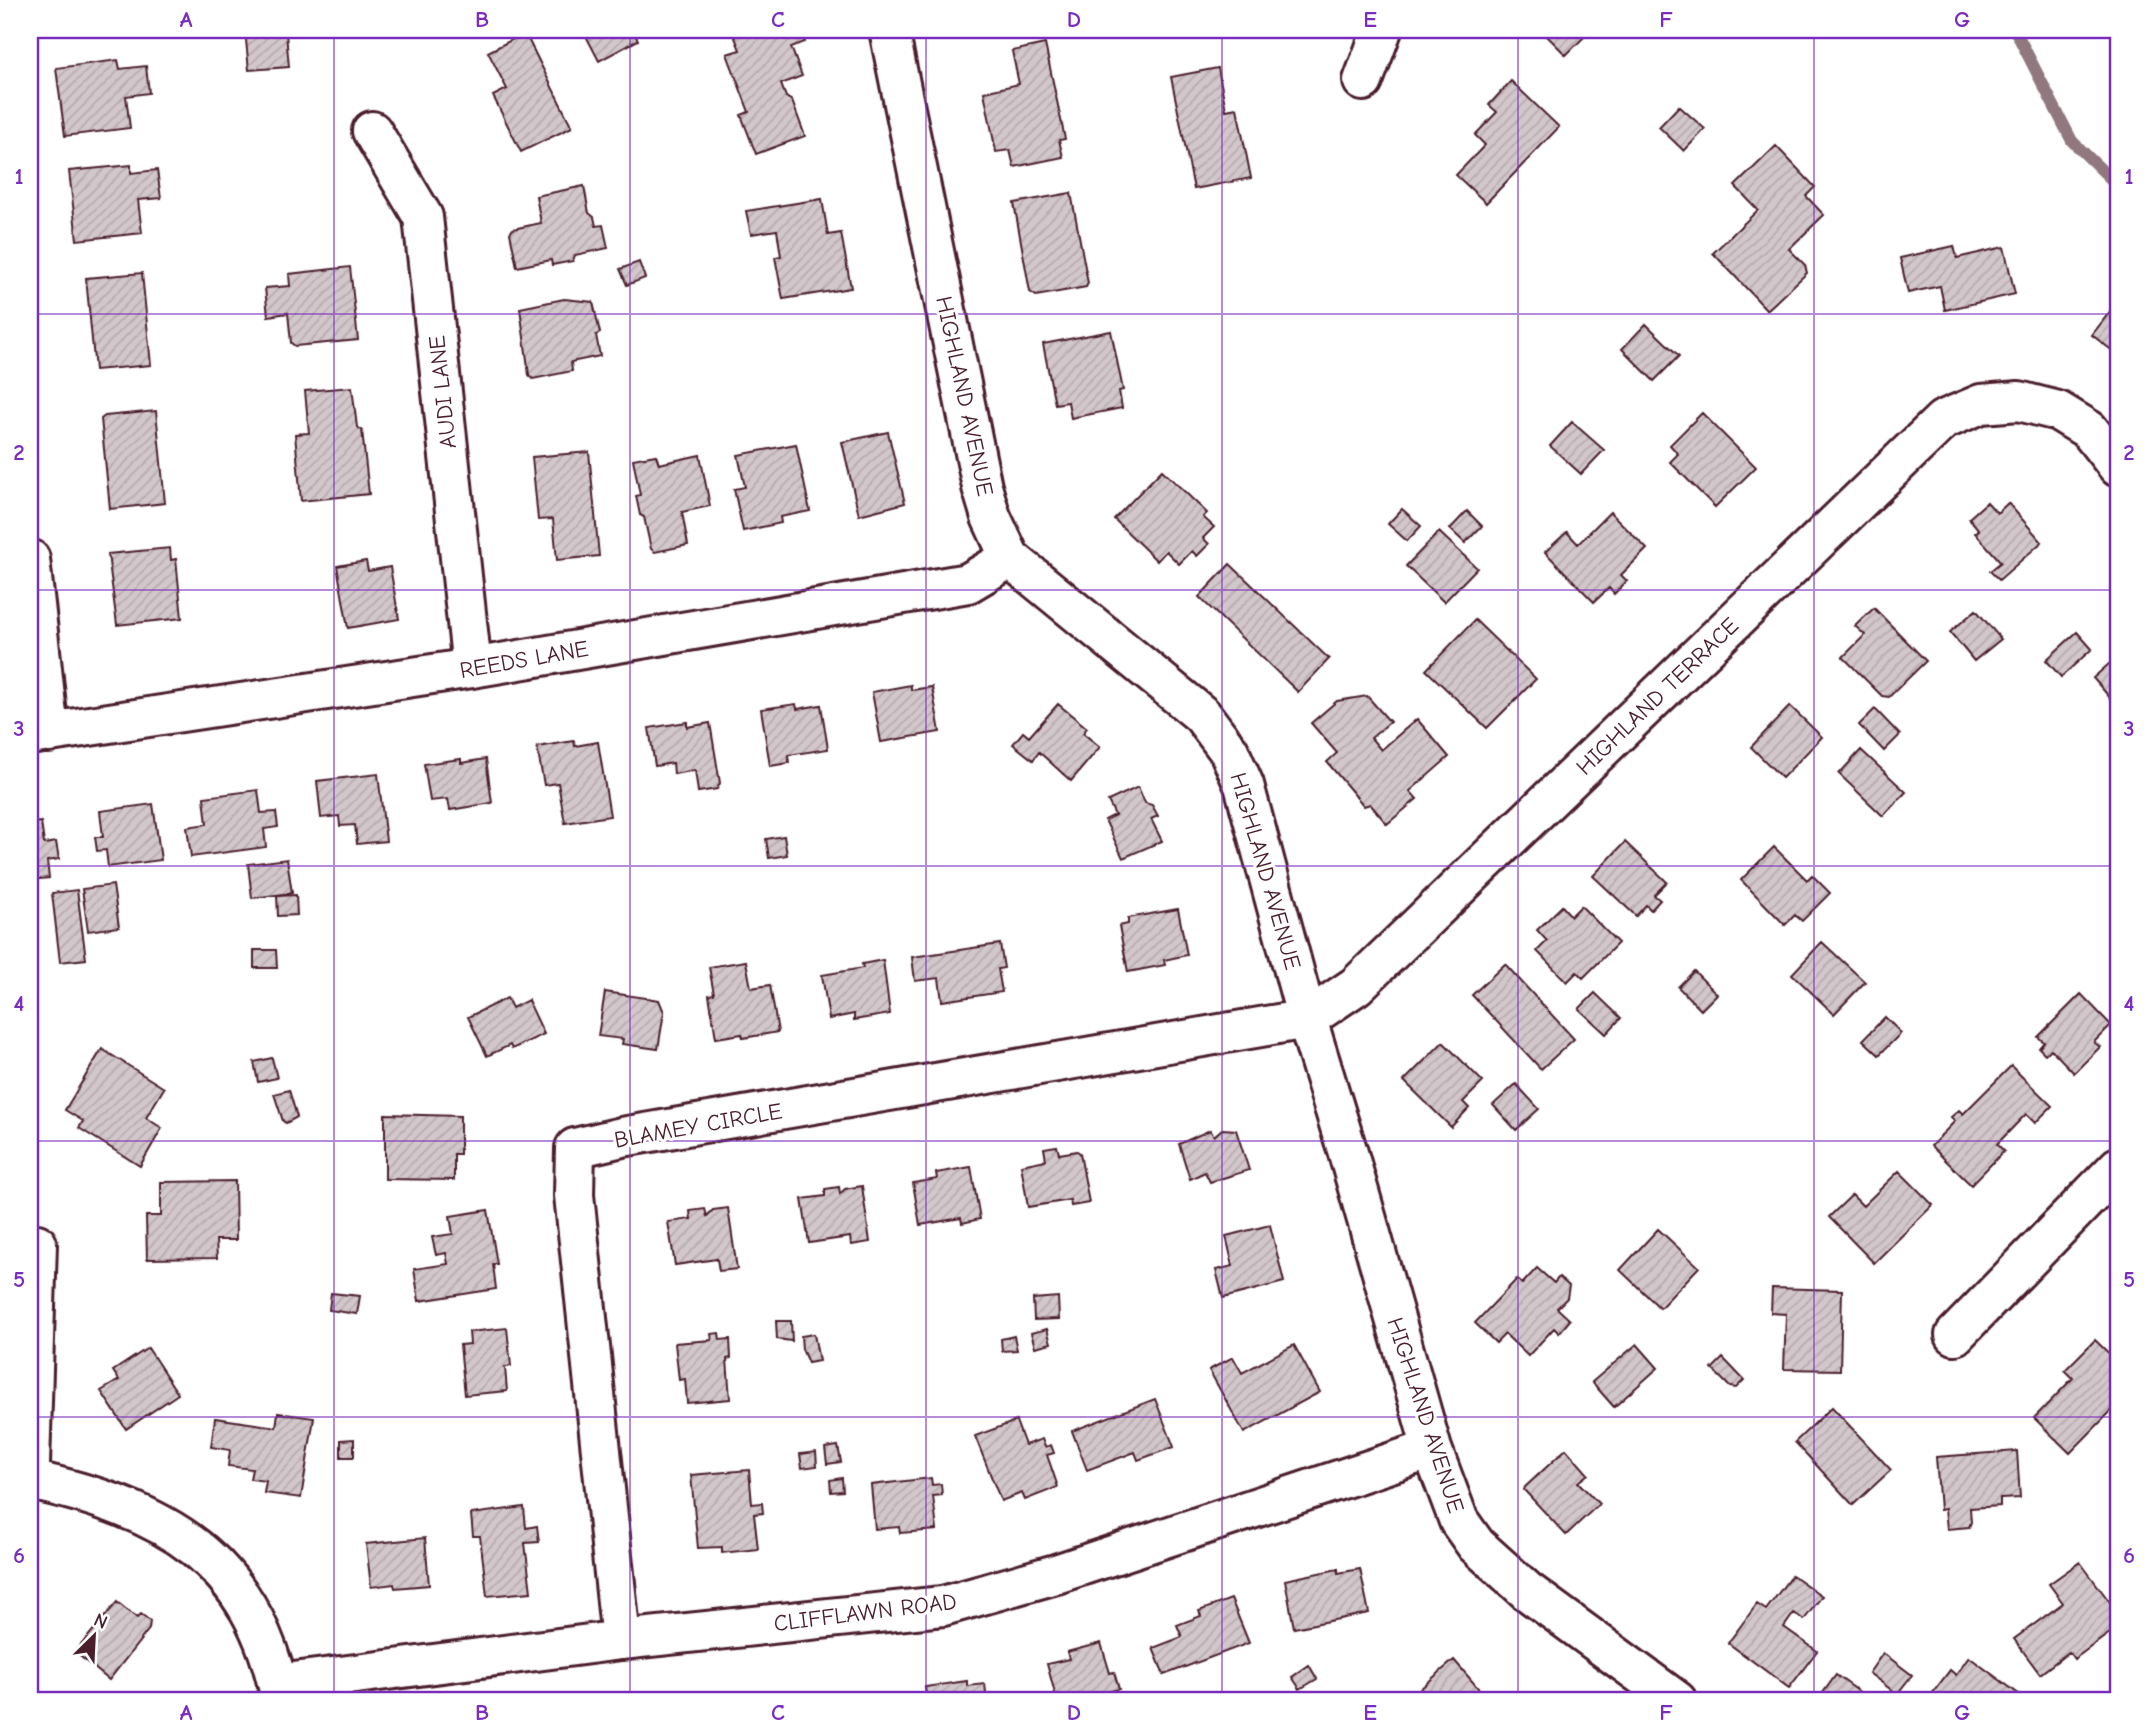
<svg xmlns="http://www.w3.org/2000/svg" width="2148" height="1731" font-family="'Comic Neue',sans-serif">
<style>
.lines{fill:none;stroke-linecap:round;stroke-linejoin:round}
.stream{stroke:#91787e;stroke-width:12}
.building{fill:url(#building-hatch);stroke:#4a1f2b;stroke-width:2}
.minor-casing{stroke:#4a1f2b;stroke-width:44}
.minor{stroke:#fff;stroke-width:38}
.grid{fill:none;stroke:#7b2cbf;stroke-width:2;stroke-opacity:0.55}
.labels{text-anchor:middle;stroke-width:6;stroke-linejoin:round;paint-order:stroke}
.street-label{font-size:23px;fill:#4a1f2b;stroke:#fff}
.neatline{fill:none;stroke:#7b2cbf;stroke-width:2.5}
.grid-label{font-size:23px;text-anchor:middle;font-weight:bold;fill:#7b2cbf}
</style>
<defs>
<pattern id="building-hatch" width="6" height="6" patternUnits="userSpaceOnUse" patternTransform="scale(1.75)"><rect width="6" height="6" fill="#d2c7cb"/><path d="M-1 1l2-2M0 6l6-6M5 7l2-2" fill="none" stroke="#b6aaae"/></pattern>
</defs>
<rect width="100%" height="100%" fill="#fff"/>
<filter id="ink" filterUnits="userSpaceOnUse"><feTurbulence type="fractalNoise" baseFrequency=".0143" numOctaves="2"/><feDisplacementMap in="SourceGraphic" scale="14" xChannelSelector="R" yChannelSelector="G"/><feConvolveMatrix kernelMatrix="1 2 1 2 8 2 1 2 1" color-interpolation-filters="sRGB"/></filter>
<g filter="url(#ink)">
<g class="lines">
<path class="stream" d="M 2015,30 L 2072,141 L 2118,186"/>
</g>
<path class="building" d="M 245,30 L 296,30 L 294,33 L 286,33 L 289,67 L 249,70 Z
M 583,30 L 633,30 L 638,40 L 599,61 Z
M 748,30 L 800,30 L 805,42 L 791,47 L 802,76 L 781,84 L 786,97 L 792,101 L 805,136 L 756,154 L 741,115 L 749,112 L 727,54 L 740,50 L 734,35 Z
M 1541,30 L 1591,30 L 1566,55 Z
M 525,33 L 572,127 L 521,152 L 493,96 L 507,89 L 488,52 Z
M 1045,44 L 1065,139 L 1059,140 L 1063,157 L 1014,167 L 1010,150 L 996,152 L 984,92 L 1019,84 L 1012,51 Z
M 118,60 L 120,69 L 146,66 L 149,93 L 126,96 L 130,128 L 65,136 L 56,68 Z
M 1218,68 L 1226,110 L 1237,108 L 1251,178 L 1194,189 L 1171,77 Z
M 1511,81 L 1559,127 L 1486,203 L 1456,175 L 1485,145 L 1475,135 L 1497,112 L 1489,105 Z
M 1679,106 L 1705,129 L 1684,151 L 1659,127 Z
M 1776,146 L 1815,187 L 1806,196 L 1824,215 L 1789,249 L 1805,265 L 1807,273 L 1767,310 L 1713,253 L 1758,210 L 1735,186 Z
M 131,165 L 131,173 L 157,170 L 161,198 L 138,200 L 142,233 L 77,240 L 69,171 Z
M 584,186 L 589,213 L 594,217 L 596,226 L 603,225 L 608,248 L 575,255 L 573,261 L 552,265 L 551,260 L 517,267 L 510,233 L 513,229 L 541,223 L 536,196 Z
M 1071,193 L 1088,283 L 1086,287 L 1036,296 L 1030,292 L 1014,203 Z
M 822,199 L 828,235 L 841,233 L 851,288 L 783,299 L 775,257 L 781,256 L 777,230 L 751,234 L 746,211 Z
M 1954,246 L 1957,258 L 2004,247 L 2015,294 L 1945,310 L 1940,286 L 1908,293 L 1900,258 Z
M 639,262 L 645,278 L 627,285 L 620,269 Z
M 350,267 L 358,340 L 295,346 L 291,343 L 288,313 L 268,316 L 265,288 L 290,286 L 289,274 Z
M 142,273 L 151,365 L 95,370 L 86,278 Z
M 564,299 L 593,302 L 600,333 L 596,335 L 600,356 L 571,362 L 572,371 L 533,379 L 529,375 L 520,308 Z
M 2118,301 L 2118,355 L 2092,335 Z
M 1646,324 L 1679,356 L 1654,381 L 1622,349 Z
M 1111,331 L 1123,390 L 1119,391 L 1122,408 L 1071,418 L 1068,402 L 1055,404 L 1043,344 Z
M 352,387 L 357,427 L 362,430 L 369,494 L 301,501 L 295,434 L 309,433 L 305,391 Z
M 156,411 L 165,503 L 110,509 L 101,419 L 105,416 Z
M 1702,413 L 1756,467 L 1715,507 L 1670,462 L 1678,454 L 1670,445 Z
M 1572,422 L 1604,450 L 1581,474 L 1550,446 Z
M 888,432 L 905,503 L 859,515 L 842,442 Z
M 796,444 L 810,511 L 780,517 L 781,523 L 743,531 L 734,489 L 745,487 L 738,455 Z
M 589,452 L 599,556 L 557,560 L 553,519 L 538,520 L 532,457 Z
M 656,455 L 659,464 L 700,455 L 710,506 L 682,512 L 688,545 L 655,552 L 651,549 L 644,517 L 640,515 L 636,496 L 640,495 L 633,459 Z
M 1162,470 L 1207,513 L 1203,517 L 1214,527 L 1203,538 L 1209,544 L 1197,556 L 1192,551 L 1179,564 L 1166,551 L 1157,561 L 1114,519 Z
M 1987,502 L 1997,513 L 2008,503 L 2042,542 L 1999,580 L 1990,571 L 2001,562 L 1975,533 L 1979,530 L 1969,518 Z
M 1402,509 L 1421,526 L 1407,541 L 1388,524 Z
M 1467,511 L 1482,526 L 1465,543 L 1450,529 Z
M 1610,512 L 1647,549 L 1621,575 L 1627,581 L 1614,594 L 1609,588 L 1594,602 L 1545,552 L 1567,532 L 1578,544 Z
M 1439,532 L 1477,568 L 1444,602 L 1406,566 Z
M 170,548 L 171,560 L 176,559 L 182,618 L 117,625 L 108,554 Z
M 366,561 L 368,571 L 390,567 L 399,619 L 348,628 L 337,566 Z
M 1230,564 L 1329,659 L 1298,692 L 1199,597 Z
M 1874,608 L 1926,661 L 1889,697 L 1882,696 L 1843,657 L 1865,635 L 1855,626 Z
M 1976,610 L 2001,639 L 1974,661 L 1950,632 Z
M 1475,620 L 1536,679 L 1487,728 L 1426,670 Z
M 2077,632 L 2092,649 L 2061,677 L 2046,660 Z
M 2118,656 L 2118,707 L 2093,678 Z
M 911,685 L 911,690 L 932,687 L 940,732 L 881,742 L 872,692 Z
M 1367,696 L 1390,722 L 1371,738 L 1381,750 L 1417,719 L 1449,757 L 1410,791 L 1417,799 L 1387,824 L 1370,804 L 1364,806 L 1327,762 L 1337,753 L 1311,723 L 1337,701 Z
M 796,704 L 797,709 L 821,705 L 828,749 L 788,755 L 789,763 L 770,766 L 761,709 Z
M 1058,704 L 1087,728 L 1083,733 L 1100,747 L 1071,781 L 1039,752 L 1033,760 L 1013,744 L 1023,732 L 1029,737 Z
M 1790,706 L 1822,737 L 1782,778 L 1751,747 Z
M 1875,709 L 1900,735 L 1884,751 L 1859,725 Z
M 687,722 L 687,727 L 710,723 L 720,783 L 717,789 L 698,792 L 695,770 L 674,774 L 673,763 L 655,766 L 649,728 Z
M 574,741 L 575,746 L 598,742 L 610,816 L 565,823 L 558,783 L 544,785 L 537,747 Z
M 1861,750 L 1906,792 L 1883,816 L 1839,774 Z
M 461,759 L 461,763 L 486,759 L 492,803 L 450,810 L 448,799 L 430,801 L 424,764 Z
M 378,774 L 386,841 L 357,844 L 355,825 L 340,826 L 339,816 L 321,818 L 317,781 Z
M 1138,787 L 1145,803 L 1152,805 L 1158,816 L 1151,819 L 1162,841 L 1123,858 L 1105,820 L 1115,815 L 1108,801 Z
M 258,790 L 261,813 L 276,812 L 278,827 L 264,829 L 266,847 L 191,857 L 187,827 L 207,824 L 204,797 Z
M 153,804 L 161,860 L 108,867 L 106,850 L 97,851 L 95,837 L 103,837 L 100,811 Z
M 41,822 L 44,844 L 56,842 L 59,859 L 47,861 L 49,878 L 30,880 L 30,823 Z
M 784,836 L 787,855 L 769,858 L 766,839 Z
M 1625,842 L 1667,882 L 1654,895 L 1660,900 L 1651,910 L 1646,905 L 1636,916 L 1593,876 Z
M 1774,847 L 1807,880 L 1812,875 L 1830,893 L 1802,921 L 1795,915 L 1785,925 L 1741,880 Z
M 287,859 L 292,893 L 252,898 L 248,864 Z
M 113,885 L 119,927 L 88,931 L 82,889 Z
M 77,890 L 86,959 L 60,962 L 52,893 Z
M 296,895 L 297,915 L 278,916 L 277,896 Z
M 1562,906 L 1571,916 L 1581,906 L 1618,943 L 1583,978 L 1577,972 L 1567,982 L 1537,951 L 1547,941 L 1537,930 Z
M 1178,909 L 1187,955 L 1164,960 L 1165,965 L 1128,972 L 1119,926 L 1128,924 L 1128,918 Z
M 1822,942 L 1865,982 L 1834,1014 L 1792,974 Z
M 1000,944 L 1004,968 L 998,969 L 1002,992 L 942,1001 L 939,978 L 915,981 L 912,957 Z
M 254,950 L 276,950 L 277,968 L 254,968 Z
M 883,960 L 890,1014 L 854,1020 L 854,1014 L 829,1019 L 822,975 L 863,968 L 862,964 Z
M 746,961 L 751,988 L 770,985 L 778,1032 L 743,1038 L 742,1034 L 716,1038 L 709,995 L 714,994 L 709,967 Z
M 1505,964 L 1574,1039 L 1541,1069 L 1472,995 Z
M 1694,971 L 1717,994 L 1701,1010 L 1678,987 Z
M 605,992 L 659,1000 L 664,1012 L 658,1049 L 622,1044 L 623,1039 L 598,1036 Z
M 1595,993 L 1621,1018 L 1606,1034 L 1579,1009 Z
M 2081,994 L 2111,1025 L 2094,1042 L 2100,1047 L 2074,1073 L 2051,1049 L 2045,1054 L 2039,1048 L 2044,1042 L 2038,1037 Z
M 507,998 L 512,1008 L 528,1000 L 544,1034 L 512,1049 L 510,1045 L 487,1056 L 468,1017 Z
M 1885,1017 L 1901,1033 L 1879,1055 L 1863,1040 Z
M 1443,1042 L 1483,1082 L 1463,1102 L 1469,1108 L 1451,1127 L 1404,1081 Z
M 102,1049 L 164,1088 L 146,1118 L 162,1128 L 140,1166 L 79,1128 L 83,1121 L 65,1110 Z
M 272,1058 L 277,1078 L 258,1082 L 254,1062 Z
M 2011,1066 L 2052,1106 L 2035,1123 L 2026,1114 L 1997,1144 L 2004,1151 L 1971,1185 L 1931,1146 L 1955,1121 L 1951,1117 L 1959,1110 L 1963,1114 Z
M 1516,1084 L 1539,1109 L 1516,1130 L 1493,1105 Z
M 289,1090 L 297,1117 L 286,1123 L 283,1121 L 274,1094 Z
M 385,1114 L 460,1116 L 460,1154 L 454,1154 L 454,1180 L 385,1179 Z
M 1222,1129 L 1236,1130 L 1249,1170 L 1210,1182 L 1205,1172 L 1190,1179 L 1179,1144 L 1210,1130 L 1214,1136 Z
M 1057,1146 L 1059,1154 L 1077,1151 L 1080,1153 L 1089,1203 L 1071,1206 L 1070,1200 L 1028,1207 L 1021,1165 L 1046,1160 L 1044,1148 Z
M 971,1167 L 980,1219 L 962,1223 L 961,1218 L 920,1225 L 913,1183 L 937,1179 L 936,1173 Z
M 1899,1171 L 1933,1205 L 1874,1263 L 1829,1217 L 1852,1195 L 1863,1206 Z
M 235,1181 L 236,1240 L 216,1240 L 217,1258 L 147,1259 L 146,1216 L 161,1216 L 161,1182 Z
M 862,1186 L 870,1242 L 851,1245 L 850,1237 L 809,1243 L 802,1199 L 825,1196 L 825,1189 L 839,1187 L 840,1194 L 845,1189 Z
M 728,1208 L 737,1269 L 719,1271 L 717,1259 L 675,1265 L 668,1222 L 691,1219 L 690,1211 L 705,1209 L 707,1216 L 713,1210 Z
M 488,1210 L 497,1264 L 493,1264 L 496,1289 L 419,1301 L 414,1269 L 448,1264 L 446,1253 L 436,1255 L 432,1237 L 453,1234 L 450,1216 Z
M 1270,1225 L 1284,1282 L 1223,1298 L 1216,1270 L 1233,1266 L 1226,1236 Z
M 1658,1229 L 1699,1267 L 1660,1308 L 1620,1270 Z
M 1537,1268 L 1554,1283 L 1559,1277 L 1569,1286 L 1567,1298 L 1557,1308 L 1570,1320 L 1559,1333 L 1554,1328 L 1528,1356 L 1505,1334 L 1496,1343 L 1475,1323 L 1517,1279 L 1522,1284 Z
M 1772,1288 L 1842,1290 L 1840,1370 L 1784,1369 L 1786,1314 L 1771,1313 Z
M 331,1293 L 360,1296 L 357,1314 L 329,1310 Z
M 1058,1297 L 1059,1319 L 1034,1320 L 1033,1299 Z
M 776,1321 L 791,1321 L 792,1341 L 777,1339 Z
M 507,1328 L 511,1366 L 505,1367 L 507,1391 L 465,1395 L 460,1345 L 470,1344 L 469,1332 Z
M 1047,1329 L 1051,1343 L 1035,1347 L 1031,1333 Z
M 719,1333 L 720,1340 L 730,1339 L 731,1358 L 727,1359 L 730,1399 L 687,1403 L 685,1379 L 679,1380 L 675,1343 L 712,1340 L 711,1334 Z
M 814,1334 L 819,1361 L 808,1363 L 802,1349 L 801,1336 Z
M 1014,1336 L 1017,1350 L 1002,1351 L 1001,1339 Z
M 2095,1340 L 2118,1362 L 2116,1370 L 2118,1373 L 2118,1404 L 2070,1453 L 2034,1418 L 2073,1378 L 2065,1370 Z
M 1637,1344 L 1658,1368 L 1614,1407 L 1592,1382 Z
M 1294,1345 L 1320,1392 L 1244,1433 L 1209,1370 L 1233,1357 L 1242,1373 Z
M 148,1348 L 178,1394 L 126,1429 L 101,1391 L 119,1380 L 113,1371 Z
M 1723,1358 L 1744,1380 L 1736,1388 L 1730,1387 L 1712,1369 Z
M 1155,1399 L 1174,1447 L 1138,1460 L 1135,1452 L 1087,1470 L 1072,1431 Z
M 1832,1407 L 1891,1470 L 1853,1505 L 1795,1442 Z
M 278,1413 L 314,1418 L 301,1498 L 264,1493 L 266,1481 L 250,1479 L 252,1469 L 228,1466 L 230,1450 L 211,1447 L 215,1418 L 276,1427 Z
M 1016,1421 L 1025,1445 L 1042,1439 L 1045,1447 L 1051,1445 L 1054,1453 L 1047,1455 L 1058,1487 L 1025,1500 L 1022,1493 L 1001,1501 L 975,1436 Z
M 354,1439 L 354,1457 L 341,1457 L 341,1440 Z
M 838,1446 L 841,1462 L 827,1464 L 825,1448 Z
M 1566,1449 L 1588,1474 L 1578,1482 L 1599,1504 L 1566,1535 L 1524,1490 L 1525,1487 Z
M 2017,1451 L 2020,1498 L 2000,1499 L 2000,1506 L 1970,1508 L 1971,1522 L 1969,1527 L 1947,1529 L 1945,1509 L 1940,1510 L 1936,1457 Z
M 816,1452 L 817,1466 L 802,1468 L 800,1454 Z
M 749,1470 L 752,1504 L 762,1503 L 763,1513 L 754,1514 L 758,1549 L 722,1553 L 722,1547 L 698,1548 L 691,1475 Z
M 842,1478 L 843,1491 L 831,1492 L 830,1480 Z
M 931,1478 L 932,1485 L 941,1484 L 942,1495 L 933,1496 L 937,1530 L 900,1533 L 899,1527 L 875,1529 L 871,1485 Z
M 524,1507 L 526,1528 L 537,1526 L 539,1542 L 525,1543 L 531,1592 L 487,1596 L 480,1536 L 473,1536 L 471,1514 Z
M 425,1538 L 429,1585 L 395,1588 L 394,1584 L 371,1587 L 366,1544 Z
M 2080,1562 L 2118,1613 L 2118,1627 L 2074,1659 L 2069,1652 L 2040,1674 L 2014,1639 L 2063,1603 L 2049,1584 Z
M 1338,1569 L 1338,1573 L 1360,1569 L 1369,1613 L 1294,1628 L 1285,1580 Z
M 1792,1575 L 1822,1596 L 1804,1620 L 1794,1613 L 1784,1627 L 1817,1651 L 1789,1688 L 1728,1643 L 1757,1604 L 1766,1610 Z
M 1231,1599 L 1249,1643 L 1164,1675 L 1153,1648 L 1182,1637 L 1177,1625 L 1201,1616 L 1199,1611 Z
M 117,1602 L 137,1618 L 141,1614 L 150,1621 L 149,1629 L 109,1680 L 75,1652 Z
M 1101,1643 L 1110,1673 L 1114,1672 L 1119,1689 L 1084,1698 L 1085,1701 L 1057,1701 L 1047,1664 L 1069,1659 L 1067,1652 Z
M 1883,1653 L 1912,1675 L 1897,1694 L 1869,1673 Z
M 1969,1657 L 2020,1695 L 2016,1701 L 1938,1701 L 1940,1699 L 1932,1694 L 1950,1670 L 1956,1675 Z
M 1454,1660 L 1484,1695 L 1476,1701 L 1406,1701 Z
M 1309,1665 L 1317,1679 L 1300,1689 L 1292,1677 Z
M 1836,1675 L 1872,1701 L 1817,1701 Z
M 967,1681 L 967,1686 L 985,1684 L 987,1701 L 927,1701 L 925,1687 Z
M 881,1694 L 882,1701 L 845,1701 L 844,1697 Z"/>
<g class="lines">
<defs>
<path id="minor" d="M 889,30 L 982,487 L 991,517 L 1010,558 L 1202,715 L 1229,751 L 1244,785 L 1307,1019 L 1348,1153 L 1432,1449 L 1459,1521 L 1476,1545 L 1527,1591 L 1677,1701
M 1363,81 L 1382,30
M 372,131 L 423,217 L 472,668
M 30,559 L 49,733
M 30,735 L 472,668 L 968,583 L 1010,558
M 1955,1335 L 2118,1167
M 30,1464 L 37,1244
M 30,1480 C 163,1509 254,1557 281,1701
M 621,1640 L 574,1195 L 575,1148 L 622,1137 L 1307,1019 L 1356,986 L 1943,420 L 1981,404 L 2019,401 L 2058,411 L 2089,430 L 2118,467
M 278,1684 L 621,1640 L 943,1606 L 1056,1574 L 1432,1449"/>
</defs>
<use href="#minor" class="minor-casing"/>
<use href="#minor" class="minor"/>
</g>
</g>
<path class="grid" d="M 334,30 L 334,1701M 630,30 L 630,1701M 926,30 L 926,1701M 1222,30 L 1222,1701M 1518,30 L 1518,1701M 1814,30 L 1814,1701M 30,314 L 2118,314M 30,590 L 2118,590M 30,866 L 2118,866M 30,1141 L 2118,1141M 30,1417 L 2118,1417"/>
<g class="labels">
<g class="street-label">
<text transform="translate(442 392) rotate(-96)" y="8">AUDI LANE</text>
<text transform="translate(965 396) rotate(78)" y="8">HIGHLAND AVENUE</text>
<text transform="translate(524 659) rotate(-10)" y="8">REEDS LANE</text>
<text transform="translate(1657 696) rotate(-44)" y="8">HIGHLAND TERRACE</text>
<text transform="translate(1266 871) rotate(74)" y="8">HIGHLAND AVENUE</text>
<text transform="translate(698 1125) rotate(-10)" y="8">BLAMEY CIRCLE</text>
<text transform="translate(1426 1415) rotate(72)" y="8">HIGHLAND AVENUE</text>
<text transform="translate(865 1612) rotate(-7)" y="8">CLIFFLAWN ROAD</text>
</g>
</g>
<rect width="2148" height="1731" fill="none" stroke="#fff" stroke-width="77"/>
<g transform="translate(94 1636) rotate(24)" stroke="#ffffff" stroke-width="5" paint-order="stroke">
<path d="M0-5L12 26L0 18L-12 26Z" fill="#4a1f2b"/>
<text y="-10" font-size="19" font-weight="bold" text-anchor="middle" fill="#4a1f2b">N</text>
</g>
<rect x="38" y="38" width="2072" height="1654" class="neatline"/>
<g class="grid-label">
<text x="186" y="27">A</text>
<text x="482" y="27">B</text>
<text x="778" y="27">C</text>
<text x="1074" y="27">D</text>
<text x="1370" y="27">E</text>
<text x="1666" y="27">F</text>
<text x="1962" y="27">G</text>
<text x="19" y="184">1</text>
<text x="2129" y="184">1</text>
<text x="19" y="460">2</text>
<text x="2129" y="460">2</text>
<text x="19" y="736">3</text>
<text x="2129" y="736">3</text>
<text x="19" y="1011">4</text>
<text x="2129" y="1011">4</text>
<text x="19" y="1287">5</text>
<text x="2129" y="1287">5</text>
<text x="19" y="1563">6</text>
<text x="2129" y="1563">6</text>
<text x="186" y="1720">A</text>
<text x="482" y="1720">B</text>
<text x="778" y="1720">C</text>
<text x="1074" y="1720">D</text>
<text x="1370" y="1720">E</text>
<text x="1666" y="1720">F</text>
<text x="1962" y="1720">G</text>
</g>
</svg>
